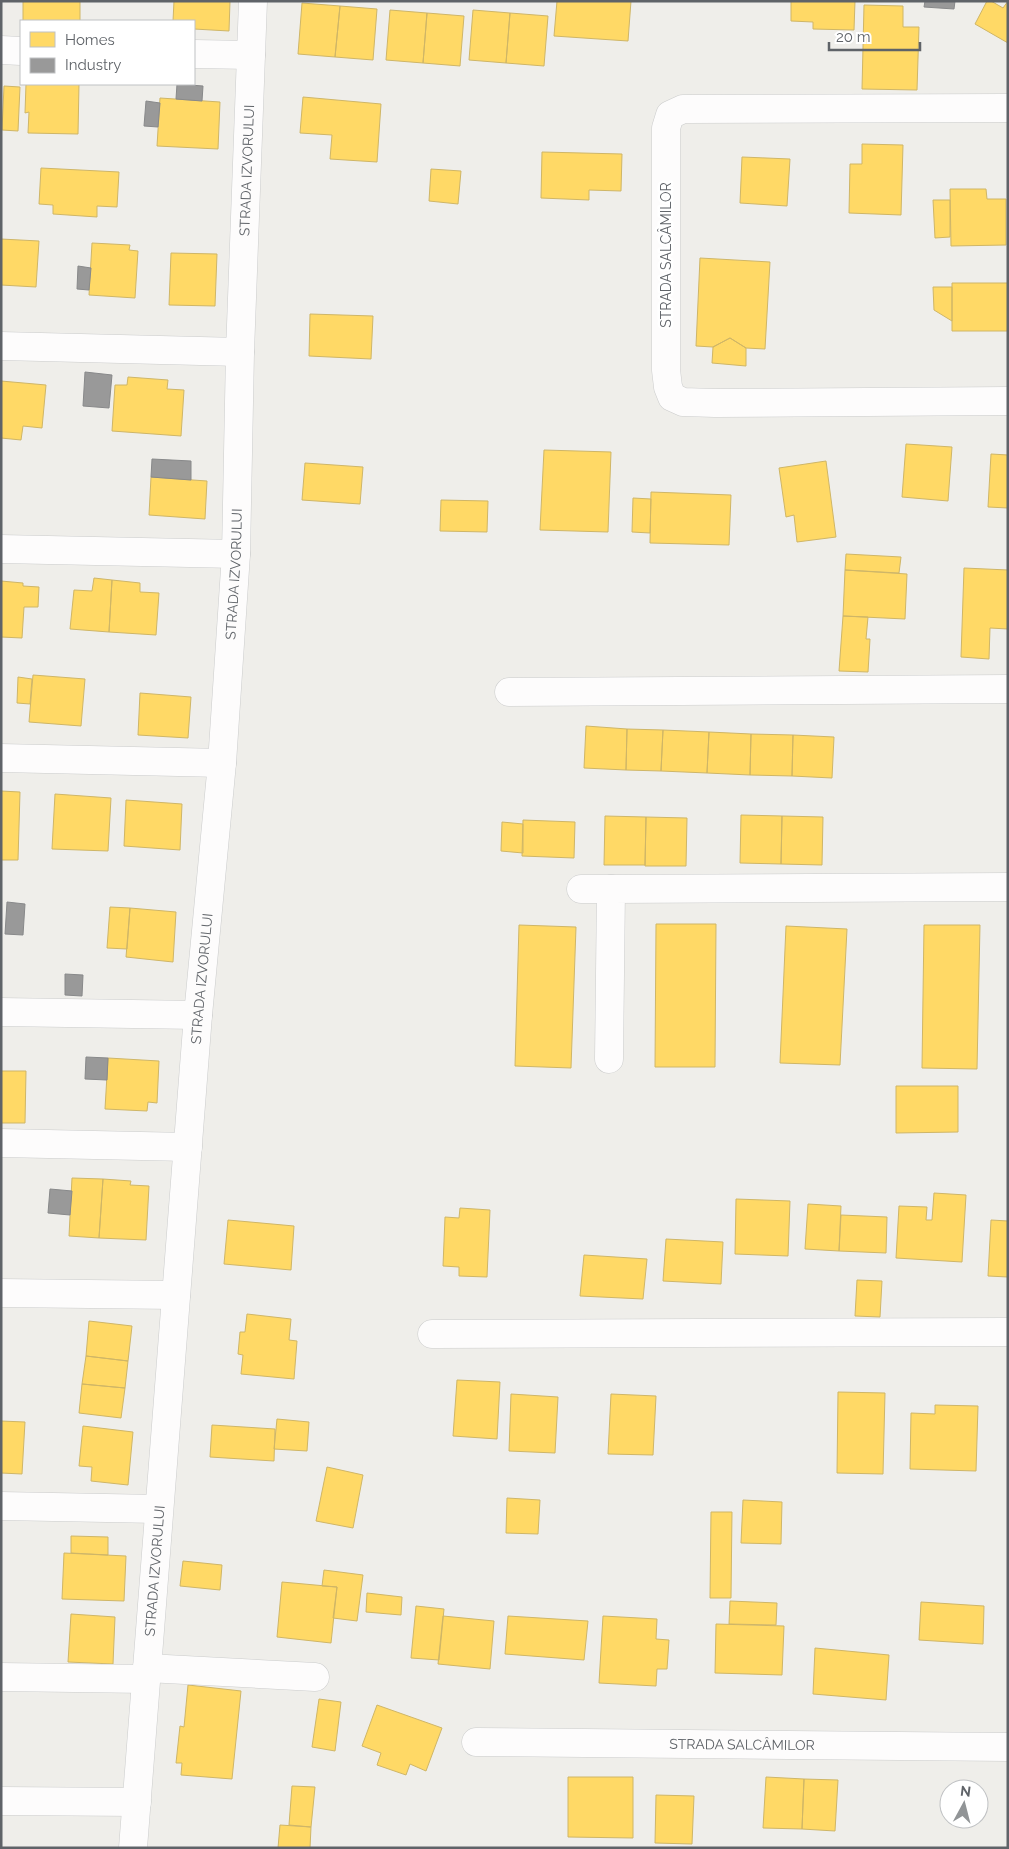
<svg xmlns="http://www.w3.org/2000/svg" width="1009" height="1849" font-family="Raleway,sans-serif">
<style>
.homes{fill:#ffd966;stroke:#cfb667}
.industry{fill:#999;stroke:#88898a}
.lines{fill:none;stroke-linecap:round;stroke-linejoin:round}
.minor-casing{stroke:#cbcccc;stroke-width:29}
.minor{stroke:#fdfcfc;stroke-width:28}
.labels{text-anchor:middle;stroke-width:5;stroke-linejoin:round;paint-order:stroke}
.street-label{font-size:14px;fill:#5f6368;stroke:#fff}
</style>
<rect width="100%" height="100%" fill="#efeeea"/>
<path class="homes" d="M 23,1 L 80,1 L 80,21 L 23,21 Z
M 174,1 L 230,1 L 229,31 L 194,29 L 194,21 L 173,21 Z
M 557,1 L 631,1 L 628,41 L 554,36 Z
M 791,1 L 855,1 L 854,30 L 813,29 L 813,22 L 791,21 Z
M 987,1 L 991,1 L 1003,8 L 1008,1 L 1008,43 L 975,24 Z
M 302,3 L 340,6 L 335,57 L 298,54 Z
M 864,5 L 903,6 L 903,27 L 919,27 L 917,90 L 862,89 Z
M 340,6 L 377,9 L 373,60 L 335,57 Z
M 390,10 L 427,13 L 423,63 L 386,60 Z
M 473,10 L 510,13 L 506,63 L 469,60 Z
M 427,13 L 464,16 L 460,66 L 423,63 Z
M 510,13 L 548,16 L 544,66 L 506,63 Z
M 26,84 L 79,84 L 78,134 L 28,133 L 29,112 L 25,113 Z
M 4,86 L 20,87 L 18,131 L 2,130 Z
M 303,97 L 381,104 L 377,162 L 330,159 L 332,135 L 300,133 Z
M 160,98 L 220,102 L 218,149 L 157,146 Z
M 862,144 L 903,145 L 901,215 L 849,213 L 850,164 L 862,164 Z
M 542,152 L 622,154 L 621,191 L 589,190 L 589,200 L 541,198 Z
M 742,157 L 790,159 L 787,206 L 740,203 Z
M 41,168 L 119,172 L 117,207 L 97,206 L 97,217 L 53,214 L 53,205 L 39,204 Z
M 431,169 L 461,171 L 458,204 L 429,201 Z
M 950,189 L 986,189 L 987,199 L 1006,199 L 1006,245 L 951,246 Z
M 933,200 L 950,200 L 950,237 L 935,238 Z
M 1,239 L 39,241 L 36,287 L 1,285 Z
M 92,243 L 130,245 L 129,250 L 138,251 L 135,298 L 89,295 Z
M 171,253 L 217,254 L 215,306 L 169,305 Z
M 700,258 L 770,262 L 765,349 L 746,348 L 730,338 L 713,347 L 696,346 Z
M 952,283 L 1008,283 L 1008,331 L 952,331 Z
M 933,287 L 952,287 L 952,321 L 934,310 Z
M 310,314 L 373,316 L 371,359 L 309,356 Z
M 730,338 L 746,348 L 746,366 L 712,363 L 713,347 Z
M 128,377 L 168,380 L 167,389 L 184,390 L 181,436 L 112,431 L 115,385 L 127,385 Z
M 1,381 L 46,385 L 42,428 L 23,426 L 21,440 L 1,438 Z
M 906,444 L 952,447 L 948,501 L 902,497 Z
M 544,450 L 611,452 L 608,532 L 540,530 Z
M 991,454 L 1008,455 L 1008,508 L 988,507 Z
M 826,461 L 836,537 L 797,542 L 794,515 L 786,517 L 779,468 Z
M 305,463 L 363,467 L 360,504 L 302,500 Z
M 151,477 L 207,481 L 205,519 L 149,515 Z
M 651,492 L 731,495 L 729,545 L 650,543 Z
M 633,498 L 651,499 L 650,533 L 632,532 Z
M 441,500 L 488,501 L 487,532 L 440,531 Z
M 846,554 L 901,557 L 899,573 L 845,570 Z
M 964,568 L 1008,570 L 1008,629 L 990,628 L 989,659 L 961,657 Z
M 845,570 L 907,574 L 905,619 L 843,616 Z
M 94,578 L 112,580 L 109,632 L 70,629 L 74,590 L 92,591 Z
M 112,580 L 140,583 L 140,592 L 159,593 L 156,635 L 109,632 Z
M 1,581 L 23,583 L 23,586 L 39,587 L 38,607 L 24,607 L 22,638 L 1,637 Z
M 843,616 L 868,617 L 866,639 L 870,639 L 868,672 L 839,671 Z
M 33,675 L 85,679 L 81,726 L 29,722 Z
M 18,677 L 32,679 L 30,704 L 17,703 Z
M 140,693 L 191,697 L 188,738 L 138,735 Z
M 586,726 L 627,729 L 626,770 L 584,768 Z
M 627,729 L 663,730 L 661,771 L 626,770 Z
M 663,730 L 709,732 L 707,773 L 661,771 Z
M 709,732 L 751,734 L 750,775 L 707,773 Z
M 751,734 L 793,735 L 792,776 L 750,775 Z
M 793,735 L 834,737 L 832,778 L 792,776 Z
M 1,791 L 20,792 L 18,860 L 1,860 Z
M 55,794 L 111,798 L 108,851 L 52,849 Z
M 126,800 L 182,804 L 180,850 L 124,846 Z
M 741,815 L 782,816 L 781,864 L 740,863 Z
M 605,816 L 646,817 L 645,865 L 604,865 Z
M 782,816 L 823,817 L 822,865 L 781,864 Z
M 646,817 L 687,818 L 686,866 L 645,866 Z
M 523,820 L 575,822 L 574,858 L 522,856 Z
M 502,822 L 523,824 L 523,853 L 501,851 Z
M 110,907 L 130,908 L 127,949 L 107,948 Z
M 130,908 L 176,912 L 173,962 L 126,957 Z
M 656,924 L 716,924 L 715,1067 L 655,1067 Z
M 519,925 L 576,927 L 571,1068 L 515,1066 Z
M 924,925 L 980,925 L 977,1069 L 922,1068 Z
M 786,926 L 847,929 L 840,1065 L 780,1063 Z
M 108,1058 L 159,1061 L 157,1103 L 148,1102 L 147,1111 L 105,1109 Z
M 1,1071 L 26,1071 L 25,1123 L 1,1123 Z
M 896,1086 L 958,1086 L 958,1132 L 896,1133 Z
M 72,1178 L 103,1179 L 99,1238 L 69,1236 Z
M 103,1179 L 131,1181 L 130,1185 L 149,1186 L 146,1240 L 99,1238 Z
M 934,1193 L 966,1195 L 962,1262 L 896,1258 L 899,1206 L 927,1207 L 926,1220 L 932,1220 Z
M 736,1199 L 790,1201 L 788,1256 L 735,1254 Z
M 808,1204 L 841,1206 L 839,1251 L 805,1249 Z
M 460,1208 L 490,1210 L 487,1277 L 459,1276 L 459,1267 L 443,1266 L 445,1217 L 459,1218 Z
M 841,1215 L 887,1217 L 886,1253 L 839,1251 Z
M 228,1220 L 294,1226 L 291,1270 L 224,1264 Z
M 991,1220 L 1008,1221 L 1008,1277 L 988,1276 Z
M 666,1239 L 723,1242 L 721,1284 L 663,1281 Z
M 584,1255 L 647,1259 L 643,1299 L 580,1296 Z
M 857,1280 L 882,1281 L 880,1317 L 855,1316 Z
M 247,1314 L 291,1319 L 289,1340 L 297,1341 L 294,1379 L 241,1374 L 243,1355 L 238,1354 L 240,1332 L 245,1332 Z
M 89,1321 L 132,1326 L 128,1361 L 86,1356 Z
M 86,1356 L 128,1361 L 125,1388 L 82,1384 Z
M 457,1380 L 500,1382 L 497,1439 L 453,1436 Z
M 82,1384 L 125,1388 L 121,1418 L 79,1413 Z
M 838,1392 L 885,1393 L 883,1474 L 837,1473 Z
M 511,1394 L 558,1397 L 555,1453 L 509,1451 Z
M 611,1394 L 656,1396 L 653,1455 L 608,1454 Z
M 935,1405 L 978,1406 L 976,1471 L 910,1469 L 911,1413 L 935,1414 Z
M 277,1419 L 309,1422 L 307,1451 L 274,1449 Z
M 1,1421 L 25,1422 L 22,1474 L 1,1473 Z
M 212,1425 L 275,1429 L 274,1461 L 210,1457 Z
M 83,1426 L 133,1432 L 128,1485 L 91,1481 L 92,1467 L 79,1466 Z
M 327,1467 L 363,1475 L 353,1528 L 316,1521 Z
M 507,1498 L 540,1500 L 538,1534 L 506,1533 Z
M 743,1500 L 782,1502 L 781,1544 L 741,1543 Z
M 711,1512 L 732,1512 L 731,1598 L 710,1598 Z
M 71,1536 L 108,1537 L 108,1555 L 71,1553 Z
M 64,1553 L 126,1556 L 124,1601 L 62,1599 Z
M 183,1561 L 222,1565 L 220,1590 L 180,1586 Z
M 324,1570 L 363,1575 L 357,1621 L 333,1618 L 337,1587 L 322,1586 Z
M 282,1582 L 337,1587 L 331,1643 L 277,1637 Z
M 367,1593 L 402,1597 L 401,1615 L 366,1612 Z
M 730,1601 L 777,1603 L 776,1625 L 729,1624 Z
M 921,1602 L 984,1606 L 983,1644 L 919,1640 Z
M 416,1606 L 444,1609 L 439,1660 L 411,1658 Z
M 71,1614 L 115,1617 L 113,1664 L 68,1662 Z
M 443,1616 L 494,1621 L 490,1669 L 438,1664 Z
M 508,1616 L 588,1621 L 584,1660 L 505,1654 Z
M 603,1616 L 657,1619 L 656,1639 L 669,1640 L 667,1669 L 657,1669 L 656,1686 L 599,1683 Z
M 716,1624 L 784,1626 L 782,1675 L 715,1673 Z
M 815,1648 L 889,1655 L 886,1700 L 813,1694 Z
M 188,1685 L 241,1691 L 232,1779 L 181,1775 L 182,1763 L 176,1763 L 180,1726 L 184,1727 Z
M 319,1699 L 341,1702 L 335,1751 L 312,1747 Z
M 377,1705 L 442,1728 L 426,1771 L 410,1764 L 406,1775 L 377,1765 L 381,1753 L 362,1746 Z
M 568,1777 L 633,1777 L 633,1838 L 568,1837 Z
M 766,1777 L 804,1779 L 802,1829 L 763,1828 Z
M 804,1779 L 838,1780 L 835,1831 L 802,1829 Z
M 292,1786 L 315,1787 L 311,1827 L 289,1825 Z
M 656,1795 L 694,1796 L 692,1844 L 655,1843 Z
M 280,1825 L 311,1827 L 310,1848 L 278,1848 Z"/>
<path class="industry" d="M 925,1 L 955,1 L 954,9 L 924,7 Z
M 177,84 L 203,86 L 202,101 L 176,99 Z
M 146,101 L 160,103 L 158,127 L 144,126 Z
M 78,266 L 91,268 L 89,290 L 77,289 Z
M 85,372 L 112,375 L 109,408 L 83,406 Z
M 152,459 L 191,461 L 191,480 L 151,477 Z
M 7,902 L 25,904 L 23,935 L 5,934 Z
M 65,974 L 83,975 L 82,996 L 65,995 Z
M 86,1057 L 108,1058 L 107,1080 L 85,1079 Z
M 50,1189 L 72,1191 L 70,1215 L 48,1213 Z"/>
<g class="lines">
<defs>
<g id="minor">
<path d="M 1,50 L 21,51"/>
<path d="M 194,54 L 251,55"/>
<path d="M 1008,108 L 683,109 L 670,115 L 666,128 L 666,370 L 668,387 L 672,397 L 683,402 L 715,403 L 1008,401"/>
<path d="M 1,346 L 240,352"/>
<path d="M 1,549 L 236,554"/>
<path d="M 509,692 L 1008,689"/>
<path d="M 1,758 L 222,763"/>
<path d="M 581,889 L 611,889"/>
<path d="M 1,1012 L 198,1015"/>
<path d="M 609,1059 L 611,889 L 1008,887"/>
<path d="M 1,1143 L 188,1147"/>
<path d="M 1,1293 L 176,1295"/>
<path d="M 432,1334 L 1008,1332"/>
<path d="M 1,1506 L 158,1509"/>
<path d="M 147,1668 L 315,1677"/>
<path d="M 1,1677 L 146,1679"/>
<path id="s1" d="M 476,1742 L 1008,1747"/>
<path d="M 1,1801 L 137,1802"/>
<path id="s2" d="M 133,1848 L 198,1015 L 222,763 L 236,554 L 240,352 L 253,1"/>
</g>
</defs>
<use href="#minor" class="minor-casing"/>
<use href="#minor" class="minor"/>
</g>
<g class="labels">
<g class="street-label">
<text dy="5" stroke="none"><textPath href="#s2" startOffset="1682">STRADA IZVORULUI</textPath></text>
<text transform="translate(666 255) rotate(-90)" y="5">STRADA SALCÂMILOR</text>
<text dy="5" stroke="none"><textPath href="#s2" startOffset="1278">STRADA IZVORULUI</textPath></text>
<text dy="5" stroke="none"><textPath href="#s2" startOffset="872">STRADA IZVORULUI</textPath></text>
<text dy="5" stroke="none"><textPath href="#s2" startOffset="278">STRADA IZVORULUI</textPath></text>
<text dy="5" stroke="none"><textPath href="#s1" startOffset="266">STRADA SALCÂMILOR</textPath></text>
</g>
</g>
<rect width="1009" height="1849" fill="none" stroke="#5f6368" stroke-width="5"/>
<rect x="20" y="20" width="175" height="65" fill="#ffffff" stroke="#bfc1c3"/>
<rect x="30" y="32" width="25" height="15" fill="#ffd966" stroke="#bfc1c3"/>
<text x="65" y="45" font-size="15" fill="#5f6368">Homes</text>
<rect x="30" y="58" width="25" height="15" fill="#999999" stroke="#bfc1c3"/>
<text x="65" y="70" font-size="15" fill="#5f6368">Industry</text>
<g transform="translate(964 1804) rotate(7)"><circle r="24" fill="#ffffff" stroke="#bfc1c3"/>
<path d="M0-4L9 19L0 12L-9 19Z" fill="#919496"/>
<text y="-8" font-size="14" font-weight="bold" text-anchor="middle" fill="#5f6368">N</text>
</g>
<path d="M829 42v8h91v-8" fill="none" stroke="#5f6368" stroke-width="2.5"/>
<text x="836" y="42" font-size="15" fill="#5f6368" stroke="#ffffff" stroke-width="4" paint-order="stroke">20 m</text>
</svg>
